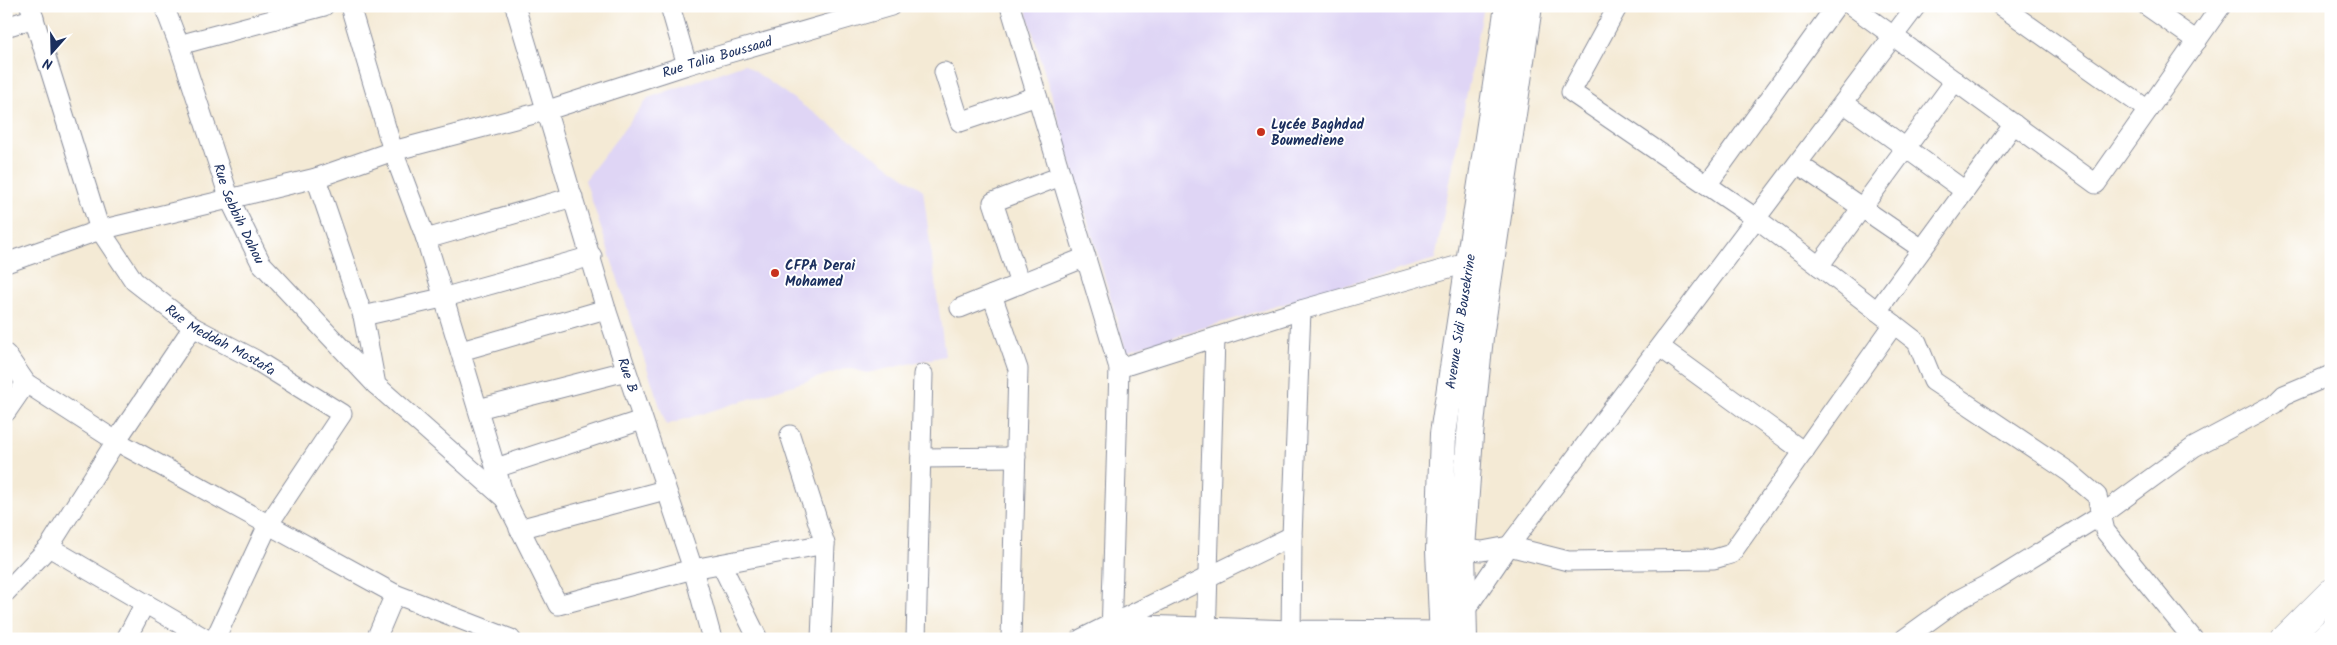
<svg xmlns="http://www.w3.org/2000/svg" width="2337" height="645" font-family="Kalam,sans-serif">
<style>
.built{fill:#dfd5f5}
.lines{fill:none;stroke-linecap:round;stroke-linejoin:round}
.street-casing{stroke:#888c9a;stroke-width:21}
.secondary-casing{stroke:#888c9a;stroke-width:28}
.primary-casing{stroke:#888c9a;stroke-width:29}
.street{stroke:#fff;stroke-width:19}
.secondary{stroke:#fff;stroke-width:26}
.primary{stroke:#fff;stroke-width:28}
.poi-dot{fill:#c8321e;stroke:#fff;stroke-width:2}
.labels{text-anchor:middle;stroke-width:4;stroke-linejoin:round;paint-order:stroke}
.street-label{font-size:14px;fill:#1b2f5e;stroke:#fff}
.poi-label{font-size:14px;font-weight:bold;fill:#1b2f5e;stroke:#fff;text-anchor:start}
</style>
<rect width="100%" height="100%" fill="#fff"/>
<filter id="ink" filterUnits="userSpaceOnUse"><feTurbulence type="fractalNoise" baseFrequency=".02" numOctaves="2"/><feDisplacementMap in="SourceGraphic" scale="10" xChannelSelector="R" yChannelSelector="G"/><feConvolveMatrix kernelMatrix="1 2 1 2 8 2 1 2 1" color-interpolation-filters="sRGB"/></filter>
<filter id="wash" filterUnits="userSpaceOnUse"><feTurbulence type="fractalNoise" baseFrequency=".0096" numOctaves="4" result="noise"/><feDisplacementMap in="SourceGraphic" scale="20" xChannelSelector="R" yChannelSelector="G"/><feGaussianBlur stdDeviation="1.12" result="paint"/><feColorMatrix in="noise" values="0 0 0 0 0 0 0 0 0 0 0 0 0 0 0 0 0 1.4 0 .05"/><feComposite in="paint" operator="in"/></filter>
<g filter="url(#wash)">
<rect width="100%" height="100%" fill="#f4ead5"/>
<path class="built" d="M 1025,6 L 1484,6 L 1435,259 L 1126,351 Z
M 744,64 L 923,190 L 945,356 L 867,373 L 848,368 L 666,425 L 585,180 L 648,98 Z"/>
</g>
<g filter="url(#ink)">
<g class="lines">
<defs>
<g id="street">
<path id="s1" d="M 30,6 L 100,230 L 134,281 L 193,327 L 254,359 L 342,414 L 268,525 L 215,639"/>
<path id="s2" d="M 164,6 L 179,45 L 230,200 L 261,263 L 376,385"/>
<path d="M 350,6 L 393,151 L 426,239 L 505,499 L 558,605 L 693,569 L 825,544"/>
<path id="s3" d="M 515,6 L 606,309 L 693,569 L 712,639"/>
<path d="M 670,6 L 687,65"/>
<path d="M 1010,6 L 1119,368 L 1111,636"/>
<path d="M 1618,6 L 1571,92 L 1757,219 L 1819,266 L 1917,342 L 1933,381 L 2069,472 L 2097,496 L 2105,531 L 2193,639"/>
<path d="M 1852,6 L 2096,184 L 2221,6"/>
<path d="M 2001,6 L 2148,110"/>
<path d="M 2147,6 L 2197,41"/>
<path d="M 6,27 L 34,18"/>
<path d="M 179,45 L 324,6"/>
<path d="M 944,72 L 960,122 L 1037,96"/>
<path d="M 1844,103 L 1965,191"/>
<path d="M 1798,164 L 1922,249"/>
<path d="M 316,178 L 363,316 L 376,385 L 505,499"/>
<path d="M 1707,185 L 1836,6"/>
<path d="M 426,239 L 573,197"/>
<path id="s4" d="M 6,263 L 100,230 L 316,178 L 393,151 L 545,111 L 687,65 L 891,6"/>
<path d="M 1819,266 L 1955,81"/>
<path d="M 1020,284 L 993,202 L 1061,176"/>
<path d="M 992,295 L 1018,369 L 1011,639"/>
<path d="M 960,308 L 1086,257"/>
<path d="M 1877,311 L 2014,124"/>
<path d="M 363,316 L 442,298 L 592,256"/>
<path d="M 1660,347 L 1804,452"/>
<path d="M 461,351 L 606,309"/>
<path d="M 6,354 L 26,383 L 116,441 L 395,594 L 511,639"/>
<path d="M 1119,368 L 1301,310 L 1470,262"/>
<path d="M 478,409 L 626,371"/>
<path d="M 6,412 L 26,383"/>
<path d="M 790,435 L 825,544 L 821,639"/>
<path d="M 921,458 L 1016,457"/>
<path d="M 496,468 L 642,420"/>
<path d="M 519,529 L 665,490"/>
<path d="M 49,547 L 206,639"/>
<path d="M 1462,549 L 1482,551 L 1509,546 L 1568,561 L 1714,559 L 1731,554 L 1894,324"/>
<path d="M 721,564 L 758,639"/>
<path d="M 6,592 L 49,547 L 116,441 L 193,327"/>
<path d="M 1116,622 L 1292,536"/>
<path d="M 126,639 L 144,605"/>
<path d="M 376,639 L 395,594"/>
<path d="M 916,639 L 923,374"/>
<path d="M 1081,639 L 1111,624 L 1291,630 L 1443,631 L 1464,612 L 1509,546 L 1916,6"/>
<path d="M 1206,639 L 1215,338"/>
<path d="M 1291,639 L 1292,536 L 1301,310"/>
<path d="M 1904,639 L 1958,600 L 1996,580 L 2101,515 L 2194,447 L 2275,404 L 2284,395 L 2331,375"/>
</g>
<g id="secondary">
<path id="s5" d="M 1443,639 L 1439,551 L 1443,434 L 1508,6"/>
<path d="M 1464,639 L 1462,549 L 1470,435 L 1480,337 L 1529,6"/>
</g>
<path id="primary" d="M 2285,639 L 2331,593
M 2325,639 L 2331,633"/>
</defs>
<use href="#street" class="street-casing"/>
<use href="#secondary" class="secondary-casing"/>
<use href="#primary" class="primary-casing"/>
<use href="#street" class="street"/>
<use href="#secondary" class="secondary"/>
<use href="#primary" class="primary"/>
</g>
</g>
<g class="poi-dot">
<circle cx="1261" cy="132" r="5"/>
<circle cx="775" cy="273" r="5"/>
</g>
<g class="labels">
<g class="street-label">
<text dy="5" stroke="none"><textPath href="#s4" startOffset="741">Rue Talia Boussaad</textPath></text>
<text dy="5" stroke="none"><textPath href="#s2" startOffset="221">Rue Sebbih Dahou</textPath></text>
<text dy="5" stroke="none"><textPath href="#s5" startOffset="319">Avenue Sidi Bousekrine</textPath></text>
<text dy="5" stroke="none"><textPath href="#s1" startOffset="401">Rue Meddah Mostafa</textPath></text>
<text dy="5" stroke="none"><textPath href="#s3" startOffset="386">Rue B</textPath></text>
</g>
<g class="poi-label">
<text x="1271" y="129">Lycée Baghdad<tspan x="1271" dy="16">Boumediene</tspan></text>
<text x="785" y="270">CFPA Derai<tspan x="785" dy="16">Mohamed</tspan></text>
</g>
</g>
<rect width="2337" height="645" fill="none" stroke="#fff" stroke-width="25"/>
<g transform="translate(52 52) rotate(200)" stroke="#ffffff" stroke-width="4" paint-order="stroke">
<path d="M0-4L9 19L0 12L-9 19Z" fill="#1b2f5e"/>
<text y="-8" font-size="14" font-weight="bold" text-anchor="middle" fill="#1b2f5e">N</text>
</g>
</svg>
